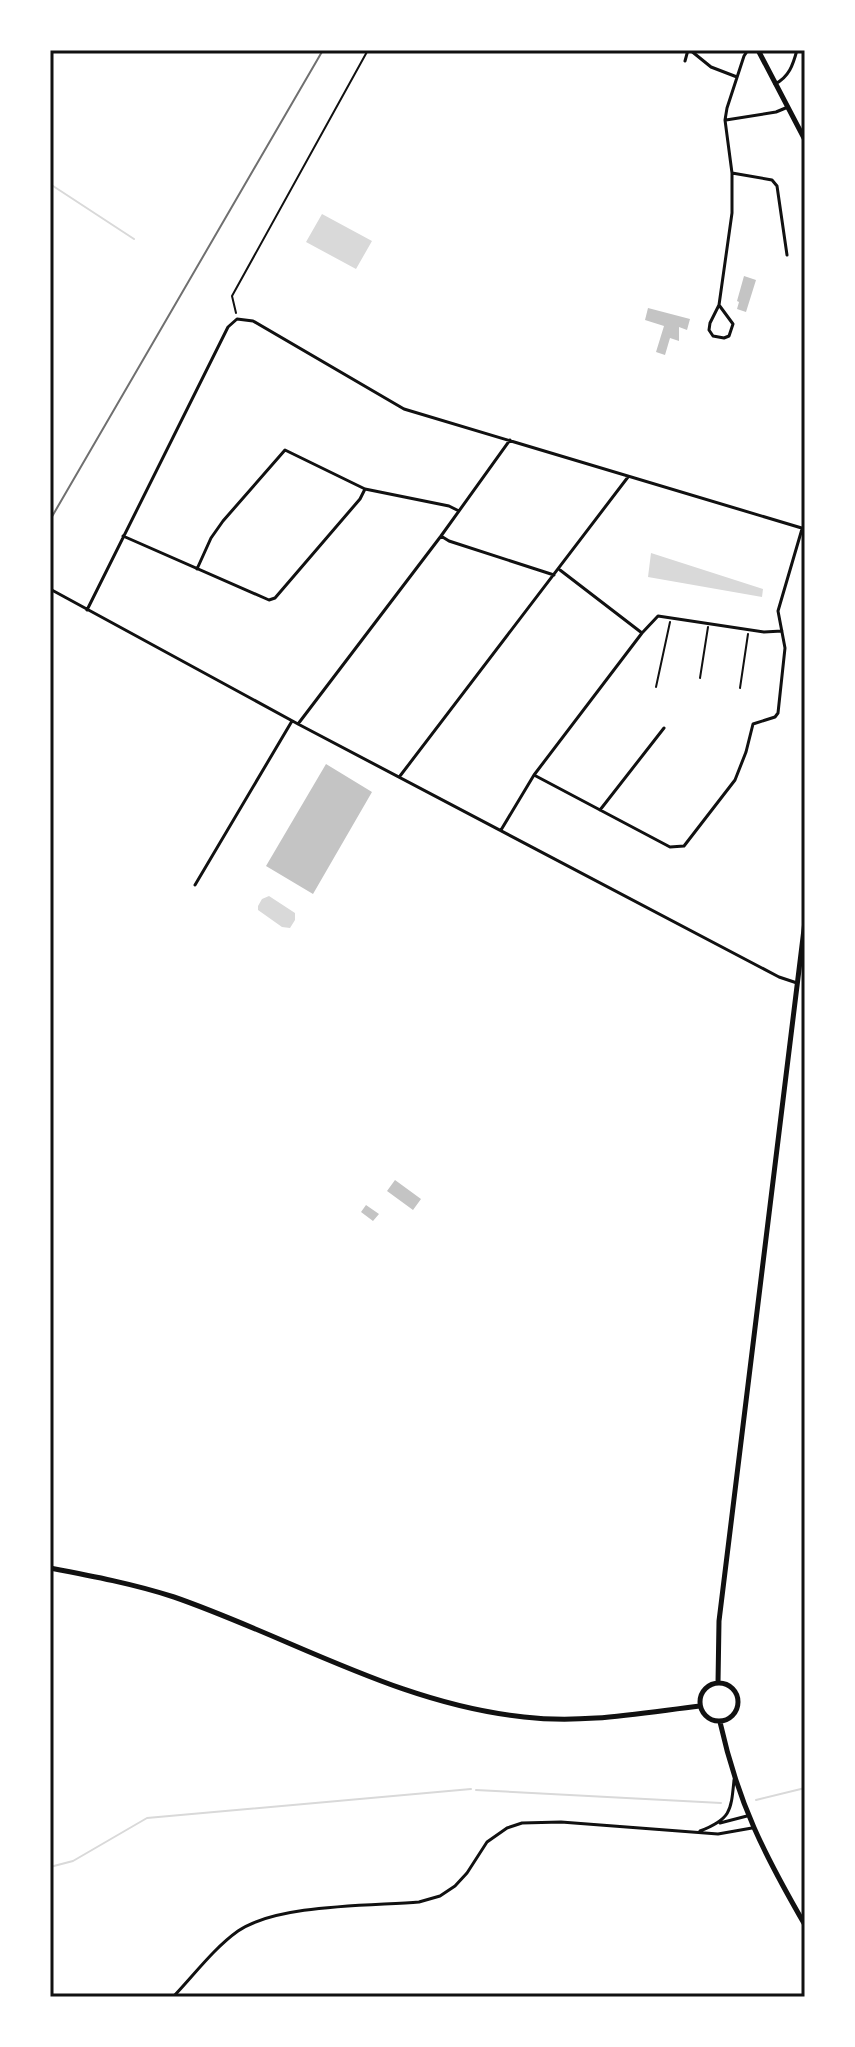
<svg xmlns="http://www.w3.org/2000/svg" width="855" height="2047" font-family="'Fira Sans Condensed',sans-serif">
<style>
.water{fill:#d9d9d9}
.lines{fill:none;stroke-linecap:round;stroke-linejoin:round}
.stream{stroke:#d9d9d9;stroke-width:2}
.building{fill:#c4c4c4}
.path{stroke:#111;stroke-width:2}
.minor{stroke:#111;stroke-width:3}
.primary{stroke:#111;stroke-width:5}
.rail{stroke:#707070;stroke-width:2}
.neatline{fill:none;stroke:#111;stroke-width:3}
</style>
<rect width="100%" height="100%" fill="#fff"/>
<path class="water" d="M 322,214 L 372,241 L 356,269 L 306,242 Z
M 651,553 L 763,589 L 762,597 L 648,577 Z
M 269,896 L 295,913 L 295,920 L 290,928 L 282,927 L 258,910 L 258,906 L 262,899 Z"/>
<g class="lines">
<path class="stream" d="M 50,184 L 134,239
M 476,1790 L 721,1803
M 756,1800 L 805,1788
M 50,1867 L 73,1861 L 147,1818 L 471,1789"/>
</g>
<path class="building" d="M 744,276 L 756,280 L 746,312 L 737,309 L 739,302 L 737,301 Z
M 648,308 L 690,319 L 687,330 L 679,327 L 679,341 L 670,338 L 665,355 L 656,352 L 664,326 L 645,320 Z
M 326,764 L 372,792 L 313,894 L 266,866 Z
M 395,1180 L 421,1199 L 413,1210 L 387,1191 Z
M 366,1205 L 379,1214 L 373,1221 L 361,1212 Z"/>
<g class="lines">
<path class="path" d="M 236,313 L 232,296 L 368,50
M 700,678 L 708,627
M 656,687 L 670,622
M 740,688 L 748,634"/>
<path class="minor" d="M 514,50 L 524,50
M 690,50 L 711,67 L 737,77
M 685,61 L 688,50
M 775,84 C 789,77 793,65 797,50
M 726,120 L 776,112 L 788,107
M 732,173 L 772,180 L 777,186 L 787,255
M 719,305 L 733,324 L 729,336 L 724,338 L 713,336 L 709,330 L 710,323 L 719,305 L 732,213 L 732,173 L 725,120 L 727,108 L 744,56 L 748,50
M 123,536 L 269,600 L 275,598 L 360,499 L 365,489
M 441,536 L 449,541 L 554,575
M 197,569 L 211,538 L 223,521 L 285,450 L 365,489 L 449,506 L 459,511
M 560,570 L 642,633
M 50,589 L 298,724 L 779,977 L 797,983
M 87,610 L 228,327 L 237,319 L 253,321 L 404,409 L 805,529
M 298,724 L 441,536 L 510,440
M 534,775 L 670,847 L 684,846 L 735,780 L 746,752 L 753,724 L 775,717 L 778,713 L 785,648 L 778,611 L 802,529
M 400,776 L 628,477
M 600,810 L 664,728
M 501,830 L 534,775 L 642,633 L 658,616 L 764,632 L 782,631
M 195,885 L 292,721
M 720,1823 L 747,1816
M 700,1831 C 731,1819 731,1811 734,1780
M 173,1997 C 194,1975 214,1948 238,1931 C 277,1904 370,1906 419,1902 L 440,1896 L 455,1886 L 467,1873 L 487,1842 L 507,1828 L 522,1823 L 561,1822 L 718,1834 L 752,1828"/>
<path class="primary" d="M 758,50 L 805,140
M 50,1568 C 92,1576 134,1584 174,1597 C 292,1638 399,1704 524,1717 C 584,1724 641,1713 700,1706
M700 1702a19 19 0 1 1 38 0a19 19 0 1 1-38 0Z
M 718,1683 L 719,1621 L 805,921
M 720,1722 C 738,1803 764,1854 805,1925"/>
<path class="rail" d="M 50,520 L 323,50"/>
</g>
<rect width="855" height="2047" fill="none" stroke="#ffffff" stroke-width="104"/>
<rect x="52" y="52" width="751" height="1943" class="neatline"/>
</svg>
